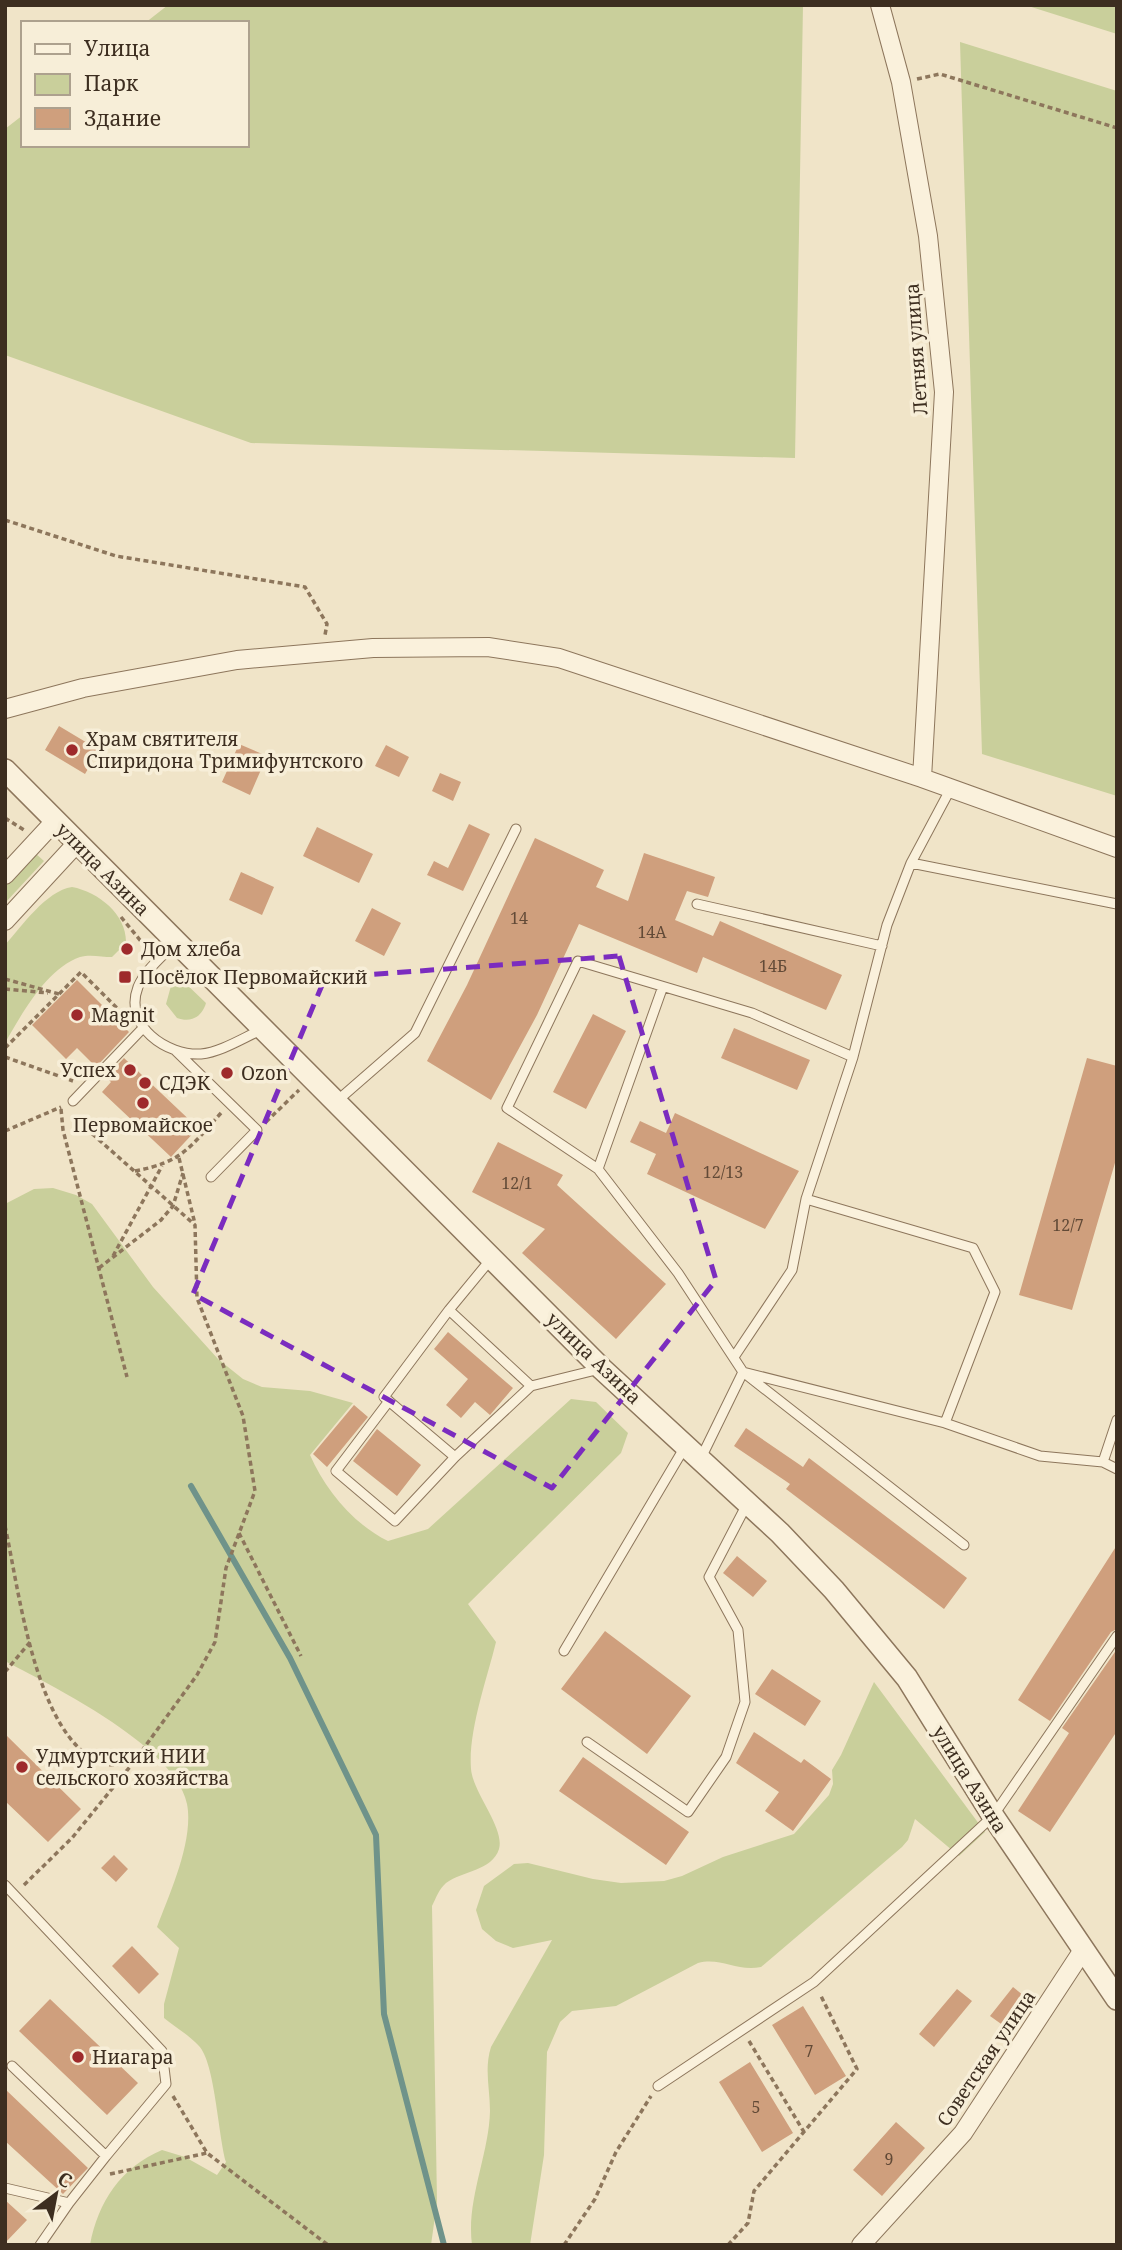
<svg xmlns="http://www.w3.org/2000/svg" width="1122" height="2250" font-family="'Noto Serif',serif">
<style>
.green{fill:#c9cf9b}
.lines{fill:none;stroke-linecap:round;stroke-linejoin:round}
.stream{stroke:#6f938a;stroke-width:6}
.building{fill:#cf9f7d}
.service-casing{stroke:#8d765c;stroke-width:11}
.minor-casing{stroke:#8d765c;stroke-width:20}
.tertiary-casing{stroke:#8d765c;stroke-width:24}
.path{stroke:#8d765c;stroke-width:3.5;stroke-dasharray:5 3.5;stroke-linecap:butt}
.service{stroke:#faf1dc;stroke-width:9}
.minor{stroke:#faf1dc;stroke-width:18}
.tertiary{stroke:#faf1dc;stroke-width:21}
.marked{fill:none;stroke:#7b2cbf;stroke-width:5;stroke-dasharray:14 9;stroke-linejoin:round}
.poi-dot{fill:#9e2a2b;stroke:#f7eed8;stroke-width:2.5}
.labels{text-anchor:middle;stroke-width:7;stroke-linejoin:round;paint-order:stroke}
.number-label{font-size:16px;fill:#624a37}
.street-label{font-size:19px;fill:#3d2e20;stroke:#f7eed8}
.poi-label{font-size:19px;fill:#3d2e20;stroke:#f7eed8;text-anchor:start}
</style>
<rect width="100%" height="100%" fill="#f0e4c8"/>
<path class="green" d="M 168,5 L 803,5 L 795,458 L 251,443 L 5,355 L 5,129 L 23,115 L 23,145 L 247,145 L 247,23 L 145,23 Z
M 1025,5 L 1117,5 L 1117,34 Z
M 960,42 L 1117,91 L 1117,796 L 982,754 Z
M 35,853 L 44,861 L 5,903 L 5,885 Z
M 72,887 C 99,892 127,915 126,943 L 112,957 C 102,957 90,954 80,957 C 47,968 21,1015 5,1043 L 5,945 C 22,926 46,891 72,887 Z
M 182,980 L 206,1003 C 202,1017 191,1023 177,1018 L 166,1004 L 171,986 Z
M 53,1188 L 76,1195 L 92,1204 L 153,1287 L 218,1359 L 243,1379 L 262,1387 L 310,1391 L 353,1403 L 310,1455 C 325,1489 353,1524 388,1541 L 428,1529 L 571,1399 L 596,1402 L 628,1433 L 621,1453 L 468,1604 L 496,1642 C 487,1679 468,1731 471,1769 C 473,1793 505,1828 499,1849 C 492,1871 462,1871 446,1883 C 439,1889 436,1898 432,1906 L 437,2202 L 431,2245 L 90,2245 C 98,2202 121,2167 162,2150 L 185,2157 L 217,2175 L 226,2162 C 218,2134 215,2063 199,2046 C 189,2035 175,2027 164,2018 L 164,2004 L 179,1948 L 157,1927 C 170,1893 194,1840 187,1804 C 175,1746 54,1687 5,1661 L 5,1204 L 34,1189 Z
M 874,1682 L 985,1832 L 959,1856 L 915,1819 L 908,1840 L 902,1847 L 761,1967 C 737,1972 721,1957 698,1963 L 616,2006 L 572,2011 L 560,2022 L 547,2052 L 544,2155 L 530,2245 L 472,2245 C 466,2200 489,2155 490,2111 C 490,2088 484,2069 491,2047 L 552,1940 L 513,1948 L 496,1941 L 482,1929 L 476,1910 L 484,1886 L 514,1864 L 528,1863 L 593,1879 L 621,1883 L 664,1881 L 682,1876 L 723,1857 L 794,1834 L 829,1795 L 833,1784 L 832,1770 L 841,1755 Z"/>
<g class="lines">
<path class="stream" d="M 191,1486 L 290,1658 L 376,1835 L 384,2014 L 444,2245"/>
</g>
<path class="building" d="M 59,726 L 99,750 L 85,774 L 45,750 Z
M 239,744 L 267,756 L 250,795 L 222,782 Z
M 386,745 L 409,757 L 399,777 L 375,766 Z
M 440,773 L 461,782 L 453,801 L 432,791 Z
M 469,824 L 490,834 L 463,891 L 427,875 L 434,861 L 448,868 Z
M 317,827 L 373,854 L 359,883 L 303,856 Z
M 535,838 L 604,870 L 596,887 L 628,901 L 644,853 L 715,877 L 708,897 L 687,891 L 675,920 L 713,936 L 720,921 L 842,975 L 826,1010 L 703,957 L 697,973 L 579,924 L 537,1015 L 491,1100 L 427,1061 L 467,985 Z
M 241,872 L 274,887 L 262,915 L 229,900 Z
M 372,908 L 401,923 L 384,956 L 355,941 Z
M 77,980 L 129,1032 L 96,1067 L 77,1048 L 66,1059 L 32,1025 Z
M 593,1014 L 626,1031 L 586,1109 L 553,1092 Z
M 734,1028 L 810,1060 L 797,1090 L 721,1058 Z
M 124,1058 L 198,1128 L 171,1157 L 102,1092 L 111,1082 L 106,1077 Z
M 1087,1058 L 1117,1066 L 1117,1156 L 1072,1310 L 1019,1295 Z
M 675,1113 L 799,1171 L 765,1229 L 647,1174 L 656,1154 L 630,1142 L 640,1121 L 666,1133 Z
M 498,1142 L 563,1175 L 557,1185 L 666,1284 L 616,1339 L 522,1253 L 545,1229 L 472,1192 Z
M 448,1332 L 513,1388 L 490,1415 L 475,1402 L 461,1418 L 446,1405 L 468,1379 L 434,1349 Z
M 354,1405 L 368,1417 L 327,1467 L 313,1454 Z
M 746,1428 L 803,1467 L 809,1458 L 967,1578 L 944,1609 L 786,1489 L 790,1484 L 734,1446 Z
M 377,1429 L 421,1465 L 397,1496 L 353,1461 Z
M 1117,1545 L 1117,1629 L 1111,1632 L 1050,1721 L 1018,1700 Z
M 737,1556 L 767,1581 L 753,1597 L 723,1573 Z
M 605,1631 L 691,1696 L 647,1754 L 561,1689 Z
M 1117,1649 L 1117,1731 L 1050,1832 L 1018,1811 L 1069,1733 L 1062,1728 Z
M 772,1669 L 821,1701 L 805,1726 L 755,1694 Z
M 754,1732 L 801,1763 L 804,1759 L 831,1779 L 793,1831 L 765,1811 L 779,1792 L 736,1763 Z
M 5,1734 L 81,1809 L 48,1842 L 5,1801 Z
M 583,1757 L 689,1832 L 666,1865 L 559,1791 Z
M 114,1855 L 128,1869 L 116,1882 L 101,1868 Z
M 132,1946 L 159,1974 L 139,1994 L 112,1966 Z
M 1013,1987 L 1033,2003 L 1011,2031 L 990,2016 Z
M 957,1989 L 972,2001 L 934,2047 L 919,2034 Z
M 50,1999 L 138,2083 L 107,2115 L 19,2031 Z
M 803,2006 L 846,2076 L 815,2095 L 772,2025 Z
M 750,2062 L 793,2133 L 762,2152 L 719,2082 Z
M 5,2089 L 88,2168 L 63,2194 L 5,2141 Z
M 896,2122 L 925,2148 L 882,2196 L 853,2170 Z
M 5,2200 L 27,2220 L 5,2243 Z"/>
<g class="lines">
<defs>
<path id="service" d="M 951,788 L 911,863 L 887,925 L 853,1057 L 752,1013 L 578,961 L 507,1108 L 598,1169 L 678,1273 L 743,1372 L 964,1545
M 911,863 L 1117,904
M 697,904 L 882,946
M 176,942 C 163,956 145,970 138,987 C 123,1026 167,1056 201,1054 C 221,1052 243,1038 261,1030
M 176,1051 L 257,1130 L 211,1177
M 73,1101 L 143,1028
M 337,1101 L 415,1033 L 516,829
M 598,1169 L 662,989
M 806,1199 L 973,1248 L 995,1292 L 945,1423
M 491,1259 L 449,1310 L 531,1386 L 600,1369
M 449,1310 L 384,1397 L 455,1457 L 531,1386
M 734,1357 L 792,1270 L 806,1199 L 853,1057
M 389,1401 L 336,1471 L 395,1521 L 455,1457
M 701,1458 L 743,1372 L 945,1423 L 1040,1456 L 1103,1462 L 1117,1420
M 1103,1462 L 1117,1469
M 564,1651 L 686,1445
M 587,1742 L 688,1812 L 726,1757 L 745,1702 L 738,1630 L 709,1577 L 747,1504
M 5,1885 L 162,2051 L 166,2084 L 106,2156 L 12,2066
M 658,2086 L 814,1982 L 993,1816 L 1117,1636
M 5,2188 L 69,2203 L 106,2156
M 40,2245 L 69,2203"/>
<path id="minor" d="M 880,5 L 901,82 L 928,236 L 944,392 L 922,778
M 5,709 L 83,688 L 237,660 L 373,648 L 488,647 L 559,658 L 922,778 L 1117,848
M 5,875 L 55,821
M 5,921 L 77,843
M 861,2245 L 963,2133 L 1083,1950"/>
<path id="tertiary" d="M 5,770 L 602,1369 L 780,1533 L 834,1590 L 907,1678 L 993,1816 L 1117,1999"/>
</defs>
<use href="#service" class="service-casing"/>
<use href="#minor" class="minor-casing"/>
<use href="#tertiary" class="tertiary-casing"/>
<path class="path" d="M 917,79 L 940,74 L 1117,128
M 5,520 L 116,556 L 305,587 L 327,624 L 325,635
M 5,818 L 24,830
M 121,917 L 149,951
M 5,979 L 59,994
M 5,989 L 48,993
M 5,1048 L 81,972 L 123,1014
M 5,1057 L 73,1081
M 61,1109 L 63,1130 L 127,1377
M 266,1122 L 299,1090
M 5,1131 L 61,1107
M 179,1158 L 195,1224
M 135,1171 C 183,1162 190,1147 221,1113
M 113,1256 L 162,1166
M 99,1268 L 161,1220 L 173,1206 L 183,1173
M 5,1526 C 19,1589 35,1736 101,1763 C 109,1767 124,1763 133,1763
M 239,1533 L 301,1656
M 5,1672 L 31,1641
M 24,1885 L 72,1838 L 133,1763 L 197,1675 L 215,1642 L 226,1568 L 255,1491 L 243,1416 L 197,1298 L 195,1225 L 71,1115
M 749,2041 L 804,2132
M 173,2096 L 207,2153 L 328,2245
M 110,2174 L 207,2153
M 564,2245 L 595,2199 L 616,2152 L 651,2096
M 728,2245 L 748,2223 L 754,2191 L 857,2069 L 820,1994"/>
<use href="#service" class="service"/>
<use href="#minor" class="minor"/>
<use href="#tertiary" class="tertiary"/>
</g>
<path class="marked" d="M 619,956 L 716,1280 L 552,1488 L 193,1294 L 325,978 Z"/>
<g class="poi-dot">
<circle cx="72" cy="750" r="7"/>
<circle cx="127" cy="949" r="7"/>
<rect x="118" y="970" width="14" height="14" rx="3.5"/>
<circle cx="77" cy="1015" r="7"/>
<circle cx="130" cy="1070" r="7"/>
<circle cx="227" cy="1073" r="7"/>
<circle cx="145" cy="1083" r="7"/>
<circle cx="143" cy="1103" r="7"/>
<circle cx="22" cy="1767" r="7"/>
<circle cx="78" cy="2057" r="7"/>
</g>
<g class="labels">
<g class="number-label">
<text x="519" y="924">14</text>
<text x="652" y="938">14А</text>
<text x="773" y="972">14Б</text>
<text x="723" y="1178">12/13</text>
<text x="517" y="1189">12/1</text>
<text x="1068" y="1231">12/7</text>
<text x="809" y="2057">7</text>
<text x="756" y="2113">5</text>
<text x="889" y="2165">9</text>
</g>
<g class="street-label">
<text transform="translate(916 349) rotate(-94)" y="7">Летняя улица</text>
<text transform="translate(103 869) rotate(45)" y="7">улица Азина</text>
<text transform="translate(594 1358) rotate(44)" y="7">улица Азина</text>
<text transform="translate(970 1779) rotate(58)" y="7">улица Азина</text>
<text transform="translate(986 2058) rotate(-56)" y="7">Советская улица</text>
</g>
<g class="poi-label">
<text x="86" y="746">Храм святителя<tspan x="86" dy="22">Спиридона Тримифунтского</tspan></text>
<text x="141" y="956">Дом хлеба</text>
<text x="139" y="984">Посёлок Первомайский</text>
<text x="91" y="1022">Magnit</text>
<text x="116" y="1077" text-anchor="end">Успех</text>
<text x="241" y="1080">Ozon</text>
<text x="159" y="1090">СДЭК</text>
<text x="143" y="1132" text-anchor="middle">Первомайское</text>
<text x="36" y="1763">Удмуртский НИИ<tspan x="36" dy="22">сельского хозяйства</tspan></text>
<text x="92" y="2064">Ниагара</text>
</g>
</g>
<rect width="1122" height="2250" fill="none" stroke="#3d2e20" stroke-width="14"/>
<rect x="21" y="21" width="228" height="126" fill="#f7eed8" stroke="#ada18e" stroke-width="2"/>
<rect x="35" y="44" width="35" height="10" fill="#faf1dc" stroke="#ada18e" stroke-width="2"/>
<text x="84" y="56" font-size="21" fill="#3d2e20">Улица</text>
<rect x="35" y="74" width="35" height="21" fill="#c9cf9b" stroke="#ada18e" stroke-width="2"/>
<text x="84" y="91" font-size="21" fill="#3d2e20">Парк</text>
<rect x="35" y="108" width="35" height="21" fill="#cf9f7d" stroke="#ada18e" stroke-width="2"/>
<text x="84" y="126" font-size="21" fill="#3d2e20">Здание</text>
<g transform="translate(56 2194) rotate(32)" stroke="#f7eed8" stroke-width="5" paint-order="stroke">
<path d="M0-5L12 26L0 18L-12 26Z" fill="#3d2e20"/>
<text y="-10" font-size="19" font-weight="bold" text-anchor="middle" fill="#3d2e20">С</text>
</g>
</svg>
